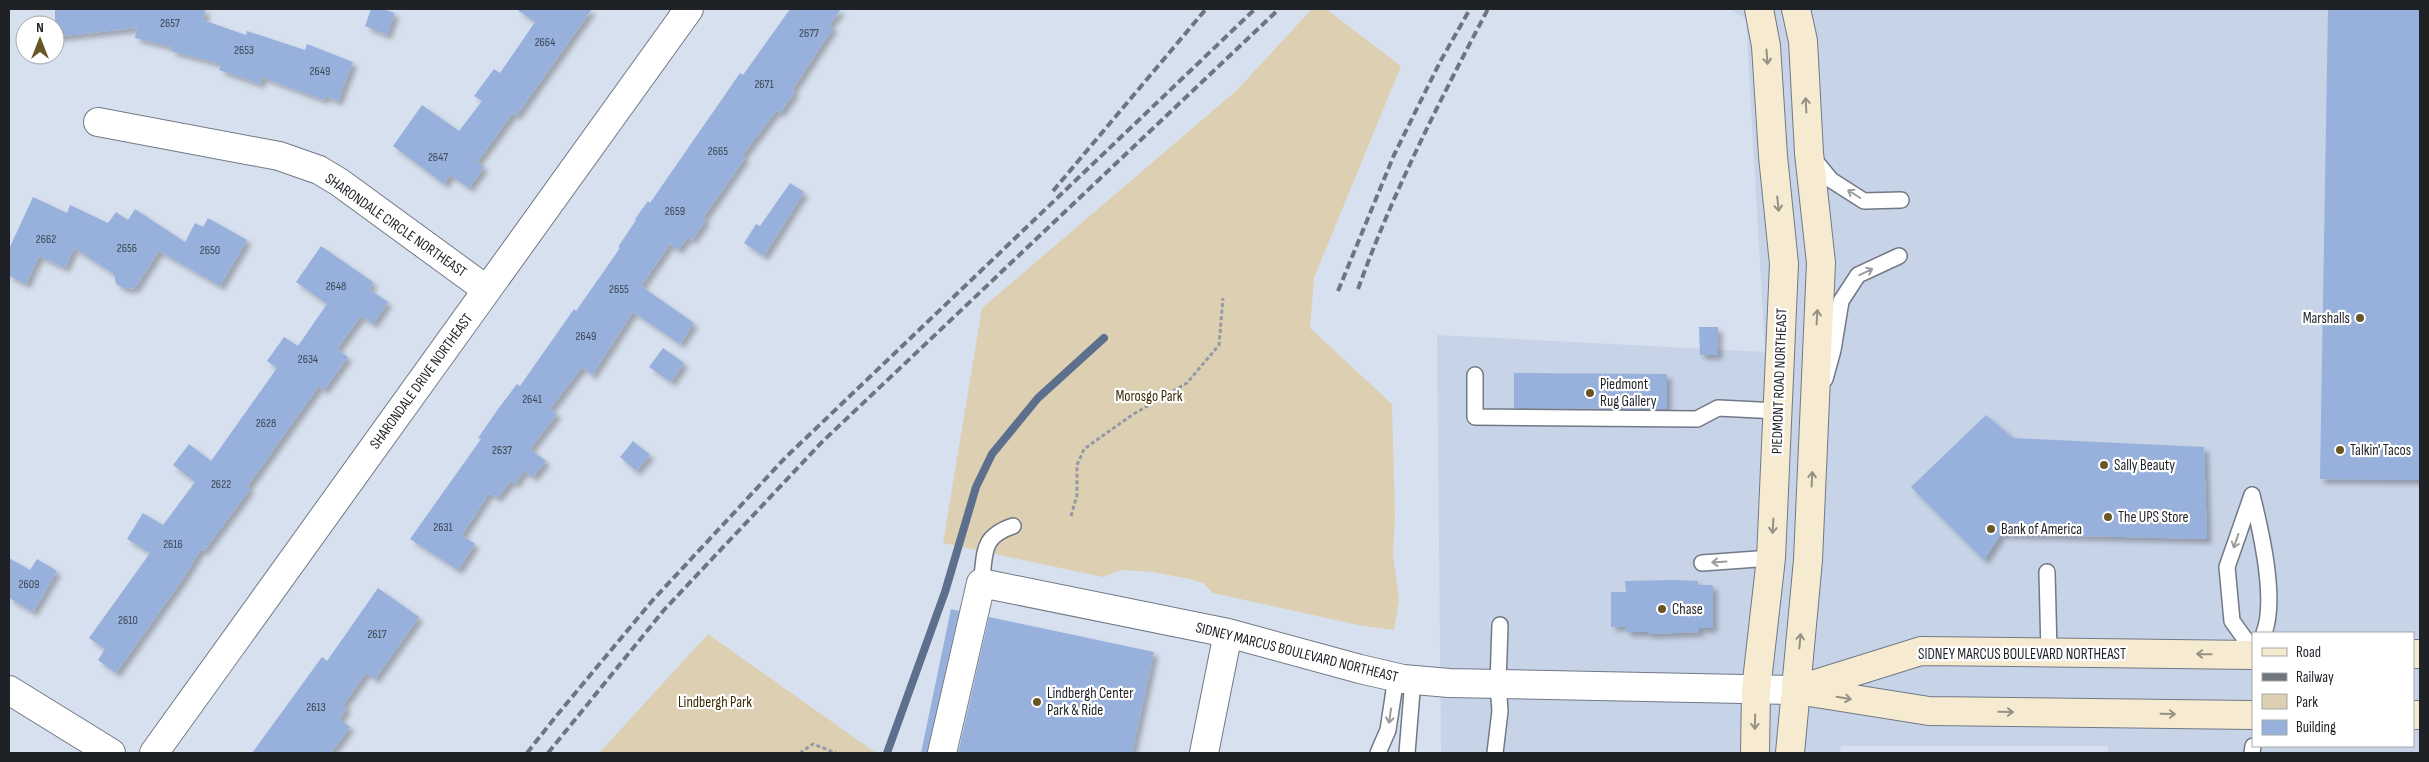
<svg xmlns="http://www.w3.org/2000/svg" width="2429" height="762" font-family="'Sofia Sans Condensed',sans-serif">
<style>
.built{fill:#c7d3e7;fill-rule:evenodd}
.green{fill:#ddd0b2}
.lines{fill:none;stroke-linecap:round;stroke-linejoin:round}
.stream{stroke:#5c708d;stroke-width:8}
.building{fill:#97b1dc;filter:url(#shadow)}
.lane-casing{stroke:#717986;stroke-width:18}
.street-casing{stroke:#717986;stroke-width:30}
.secondary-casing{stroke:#717986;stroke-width:30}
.path{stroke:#939aa5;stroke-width:3;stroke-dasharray:4 2.5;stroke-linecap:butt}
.lane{stroke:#fff;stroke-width:15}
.street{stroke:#fff;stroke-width:28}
.secondary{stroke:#f6ebd1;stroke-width:28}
.rail{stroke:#6f757e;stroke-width:4;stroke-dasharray:8 4;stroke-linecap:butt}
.oneway{stroke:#959184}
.oneway2{stroke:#9a9c9e}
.poi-dot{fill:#695625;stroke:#fff;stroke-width:2}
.labels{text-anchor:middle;stroke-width:4.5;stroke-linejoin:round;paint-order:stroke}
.number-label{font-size:12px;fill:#3c4654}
.street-label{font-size:15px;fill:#1e2227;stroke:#fff}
.poi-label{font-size:15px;fill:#1e2227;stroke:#fff;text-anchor:start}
.park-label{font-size:15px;fill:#3b2d04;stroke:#fff}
</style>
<defs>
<filter id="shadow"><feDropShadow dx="4.5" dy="4.5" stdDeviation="2.5" flood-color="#0004"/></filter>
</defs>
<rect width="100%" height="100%" fill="#d7e0ee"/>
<path class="built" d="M 1730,9 L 2420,9 L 2420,753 L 2108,753 L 2108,746 L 1841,746 L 1840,753 L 1441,753 L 1437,335 L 1765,352 L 1746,19 ZM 2253,633 L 2413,633 L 2413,746 L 2253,746 Z"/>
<path class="green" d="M 1312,9 L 1326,9 L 1401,66 L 1314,278 L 1310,328 L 1392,404 L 1395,516 L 1393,555 L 1399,600 L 1394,630 L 1363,626 L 1213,593 L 1203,583 L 1190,579 L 1153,572 L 1121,570 L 1103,577 L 943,543 L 982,308 L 1237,90 Z
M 708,634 L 876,753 L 599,753 Z"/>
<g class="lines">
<path class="stream" d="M 887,753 L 945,592 L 976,487 L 992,454 L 1038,398 L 1104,338"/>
</g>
<path class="building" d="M 55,9 L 206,9 L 203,20 L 246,35 L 247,31 L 305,50 L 307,44 L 353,62 L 338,101 L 325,96 L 324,100 L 262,77 L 260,84 L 219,70 L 221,64 L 171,51 L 172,47 L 135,38 L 137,28 L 55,37 Z
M 371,9 L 383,9 L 395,13 L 387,35 L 365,26 Z
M 516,9 L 592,9 L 516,116 L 513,113 L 477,162 L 484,167 L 469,188 L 450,175 L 444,184 L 393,146 L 422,105 L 459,131 L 482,101 L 474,96 L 494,69 L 500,73 L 535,22 Z
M 790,9 L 841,9 L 829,25 L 833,28 L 792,90 L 795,92 L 780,113 L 776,111 L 742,156 L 745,158 L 703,218 L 706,220 L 692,240 L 688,237 L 678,250 L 670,244 L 641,286 L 694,323 L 680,344 L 633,312 L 592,375 L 582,367 L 550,409 L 557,414 L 530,449 L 546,461 L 533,477 L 524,471 L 515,484 L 511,481 L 497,498 L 489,493 L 462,535 L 475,544 L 458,570 L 410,539 L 481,439 L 478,438 L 498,409 L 517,384 L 520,386 L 574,309 L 576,311 L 620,248 L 618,247 L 636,220 L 635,219 L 648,201 L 650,203 L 740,73 L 743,75 Z
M 2328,9 L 2420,9 L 2420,480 L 2320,479 Z
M 790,183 L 804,192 L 764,256 L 744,243 L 756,224 L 760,226 Z
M 33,197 L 67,213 L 70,205 L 108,223 L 116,212 L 128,220 L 135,209 L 185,242 L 195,223 L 203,227 L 208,218 L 247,240 L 220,286 L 159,251 L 135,288 L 126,289 L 116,284 L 114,274 L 74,248 L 65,268 L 39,256 L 26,284 L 9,276 L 9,249 Z
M 321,246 L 373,282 L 369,289 L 388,302 L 373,324 L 361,316 L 337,349 L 348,357 L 324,390 L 319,386 L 247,487 L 250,489 L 204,551 L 201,549 L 184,577 L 116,673 L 98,660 L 105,649 L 89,638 L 150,553 L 127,539 L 143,513 L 163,525 L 195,482 L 173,465 L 189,444 L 211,461 L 277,368 L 267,361 L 284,337 L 298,346 L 327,304 L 296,282 Z
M 1699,327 L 1718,327 L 1718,355 L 1700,355 Z
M 663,348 L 684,363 L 671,382 L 649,367 Z
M 1514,373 L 1667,374 L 1667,409 L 1514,408 Z
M 1986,415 L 2013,438 L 2204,447 L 2207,539 L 2001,534 L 1984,560 L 1911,487 Z
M 633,441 L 650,455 L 636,471 L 620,457 Z
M 9,558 L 30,570 L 37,559 L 57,571 L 33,612 L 9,598 Z
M 1675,580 L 1698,581 L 1698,585 L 1713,585 L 1713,628 L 1699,628 L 1699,632 L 1648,634 L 1648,632 L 1626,632 L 1626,626 L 1611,627 L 1611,592 L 1626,592 L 1625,581 Z
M 378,588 L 419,617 L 375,679 L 366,673 L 343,705 L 347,708 L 339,719 L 350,727 L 331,753 L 252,753 L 322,657 L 327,661 Z
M 951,609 L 959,611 L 927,753 L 921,753 Z
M 989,617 L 1154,652 L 1132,753 L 958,753 Z"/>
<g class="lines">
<defs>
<path id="lane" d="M 1812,157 L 1831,180 L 1864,201 L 1901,200
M 1475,375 L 1475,417 L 1697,419 L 1718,408 L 1778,411
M 1825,379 L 1833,350 L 1841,301 L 1858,275 L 1899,256
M 2252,495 L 2227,567 L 2232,621 L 2253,650
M 2252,495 C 2261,531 2277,599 2264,633
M 1702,563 L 1771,558
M 2047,572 L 2049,652
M 981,583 C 986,553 980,537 1013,526
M 1378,753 L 1388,730 L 1396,677
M 1407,753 L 1413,679
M 1495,753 L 1500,711 L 1498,684 L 1500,625
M 2252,753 L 2253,746"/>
<path id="street" d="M 98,122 L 279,156 L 319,170 L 339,182 L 487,290
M 9,690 L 111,753
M 154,753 L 689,9
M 942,753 L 981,583 L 1228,633 L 1360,669 L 1403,679 L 1449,683 L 1796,690
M 1204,753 L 1228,633"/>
<path id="secondary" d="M 2413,654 L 2420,654
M 1796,690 L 1921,651 L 2253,655
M 1803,691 L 1929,711 L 2253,715
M 2413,715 L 2420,715
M 1755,753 L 1756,690 L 1771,558 L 1784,264 L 1773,156 L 1766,46 L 1759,9
M 1790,753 L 1808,560 L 1821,263 L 1809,153 L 1803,41 L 1796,9"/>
</defs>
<use href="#lane" class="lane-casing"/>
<use href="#street" class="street-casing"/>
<use href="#secondary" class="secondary-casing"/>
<path class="path" d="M 1071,516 L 1077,495 L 1077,465 L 1084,449 L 1132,415 L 1187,383 L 1219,345 L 1223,298
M 800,753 L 813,744 L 836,753"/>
<use href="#lane" class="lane"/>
<use href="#street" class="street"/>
<use href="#secondary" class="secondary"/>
<path class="rail" d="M 1053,191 L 1206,9
M 1358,289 C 1393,192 1440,100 1488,9
M 1338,291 L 1394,155 L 1440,62 L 1470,9
M 527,753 L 557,715 L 652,601 L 785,458 L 1255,9
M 548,753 L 664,610 L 822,442 L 1279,9"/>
</g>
<defs><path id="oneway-shaft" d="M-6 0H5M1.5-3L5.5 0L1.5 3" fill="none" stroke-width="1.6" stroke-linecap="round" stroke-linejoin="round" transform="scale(1.25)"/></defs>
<g class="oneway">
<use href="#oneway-shaft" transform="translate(1767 57) rotate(86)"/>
<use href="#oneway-shaft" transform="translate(1806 105) rotate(-93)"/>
<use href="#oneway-shaft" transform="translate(1778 204) rotate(84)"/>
<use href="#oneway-shaft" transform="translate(1817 317) rotate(-87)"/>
<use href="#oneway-shaft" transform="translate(1812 479) rotate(-87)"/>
<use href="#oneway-shaft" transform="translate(1773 526) rotate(93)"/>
<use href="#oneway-shaft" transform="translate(1800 641) rotate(-85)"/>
<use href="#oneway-shaft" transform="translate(2204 654) rotate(-179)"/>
<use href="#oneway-shaft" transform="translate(1844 698) rotate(9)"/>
<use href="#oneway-shaft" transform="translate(2006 712) rotate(1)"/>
<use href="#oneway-shaft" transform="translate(2168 714) rotate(1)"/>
<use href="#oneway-shaft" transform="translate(1755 722) rotate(91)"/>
</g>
<g class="oneway2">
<use href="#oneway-shaft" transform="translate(1854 194) rotate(-148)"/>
<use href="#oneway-shaft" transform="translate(1866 272) rotate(-25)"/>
<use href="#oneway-shaft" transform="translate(2236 541) rotate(109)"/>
<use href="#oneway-shaft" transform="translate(1719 562) rotate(176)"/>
<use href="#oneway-shaft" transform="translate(1390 716) rotate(98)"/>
</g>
<g class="poi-dot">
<circle cx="2360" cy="318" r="5"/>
<circle cx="1590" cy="393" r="5"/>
<circle cx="2340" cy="450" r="5"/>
<circle cx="2104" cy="465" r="5"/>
<circle cx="2108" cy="517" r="5"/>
<circle cx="1991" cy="529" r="5"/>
<circle cx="1662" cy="609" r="5"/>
<circle cx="1037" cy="702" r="5"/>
</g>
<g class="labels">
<g class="number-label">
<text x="170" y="27">2657</text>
<text x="809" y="37">2677</text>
<text x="545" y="46">2664</text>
<text x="244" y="54">2653</text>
<text x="320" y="75">2649</text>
<text x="764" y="88">2671</text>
<text x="718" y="155">2665</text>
<text x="438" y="161">2647</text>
<text x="675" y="215">2659</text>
<text x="46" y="243">2662</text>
<text x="127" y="252">2656</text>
<text x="210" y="254">2650</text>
<text x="336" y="290">2648</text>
<text x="619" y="293">2655</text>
<text x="586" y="340">2649</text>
<text x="308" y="363">2634</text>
<text x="532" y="403">2641</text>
<text x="266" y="427">2628</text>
<text x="502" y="454">2637</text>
<text x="221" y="488">2622</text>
<text x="443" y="531">2631</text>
<text x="173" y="548">2616</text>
<text x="29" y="588">2609</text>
<text x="128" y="624">2610</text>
<text x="377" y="638">2617</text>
<text x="316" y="711">2613</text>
</g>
<g class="street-label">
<text transform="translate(396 225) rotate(35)" y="5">SHARONDALE CIRCLE NORTHEAST</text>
<text transform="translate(421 381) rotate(-54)" y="5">SHARONDALE DRIVE NORTHEAST</text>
<text transform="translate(1779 381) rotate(-88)" y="5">PIEDMONT ROAD NORTHEAST</text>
<text transform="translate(1297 652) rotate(14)" y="5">SIDNEY MARCUS BOULEVARD NORTHEAST</text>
<text x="2022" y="659">SIDNEY MARCUS BOULEVARD NORTHEAST</text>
</g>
<g class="poi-label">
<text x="2350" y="323" text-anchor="end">Marshalls</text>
<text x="1600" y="389">Piedmont<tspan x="1600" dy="17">Rug Gallery</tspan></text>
<text x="2350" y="455">Talkin' Tacos</text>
<text x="2114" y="470">Sally Beauty</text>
<text x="2118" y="522">The UPS Store</text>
<text x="2001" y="534">Bank of America</text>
<text x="1672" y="614">Chase</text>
<text x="1047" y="698">Lindbergh Center<tspan x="1047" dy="17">Park &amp; Ride</tspan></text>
</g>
<g class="park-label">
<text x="1149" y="401">Morosgo Park</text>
<text x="715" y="707">Lindbergh Park</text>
</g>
</g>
<rect width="2429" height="762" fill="none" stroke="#1e2227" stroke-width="20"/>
<rect x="2252" y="632" width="162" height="115" fill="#ffffff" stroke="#a5a7a9"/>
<rect x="2262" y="648" width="25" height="8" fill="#f6ebd1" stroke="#a5a7a9"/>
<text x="2296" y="657" font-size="15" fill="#1e2227">Road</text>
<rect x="2262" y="673" width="25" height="8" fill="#6f757e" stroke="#a5a7a9"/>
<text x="2296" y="682" font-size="15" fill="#1e2227">Railway</text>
<rect x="2262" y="694" width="25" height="15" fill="#ddd0b2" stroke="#a5a7a9"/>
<text x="2296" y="707" font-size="15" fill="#1e2227">Park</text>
<rect x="2262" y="720" width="25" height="15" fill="#97b1dc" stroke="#a5a7a9"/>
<text x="2296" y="732" font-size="15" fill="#1e2227">Building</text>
<g transform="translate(40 40)"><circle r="24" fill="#ffffff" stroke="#a5a7a9"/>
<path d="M0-4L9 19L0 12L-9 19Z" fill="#695625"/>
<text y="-8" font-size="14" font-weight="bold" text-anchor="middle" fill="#1e2227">N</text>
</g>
</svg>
